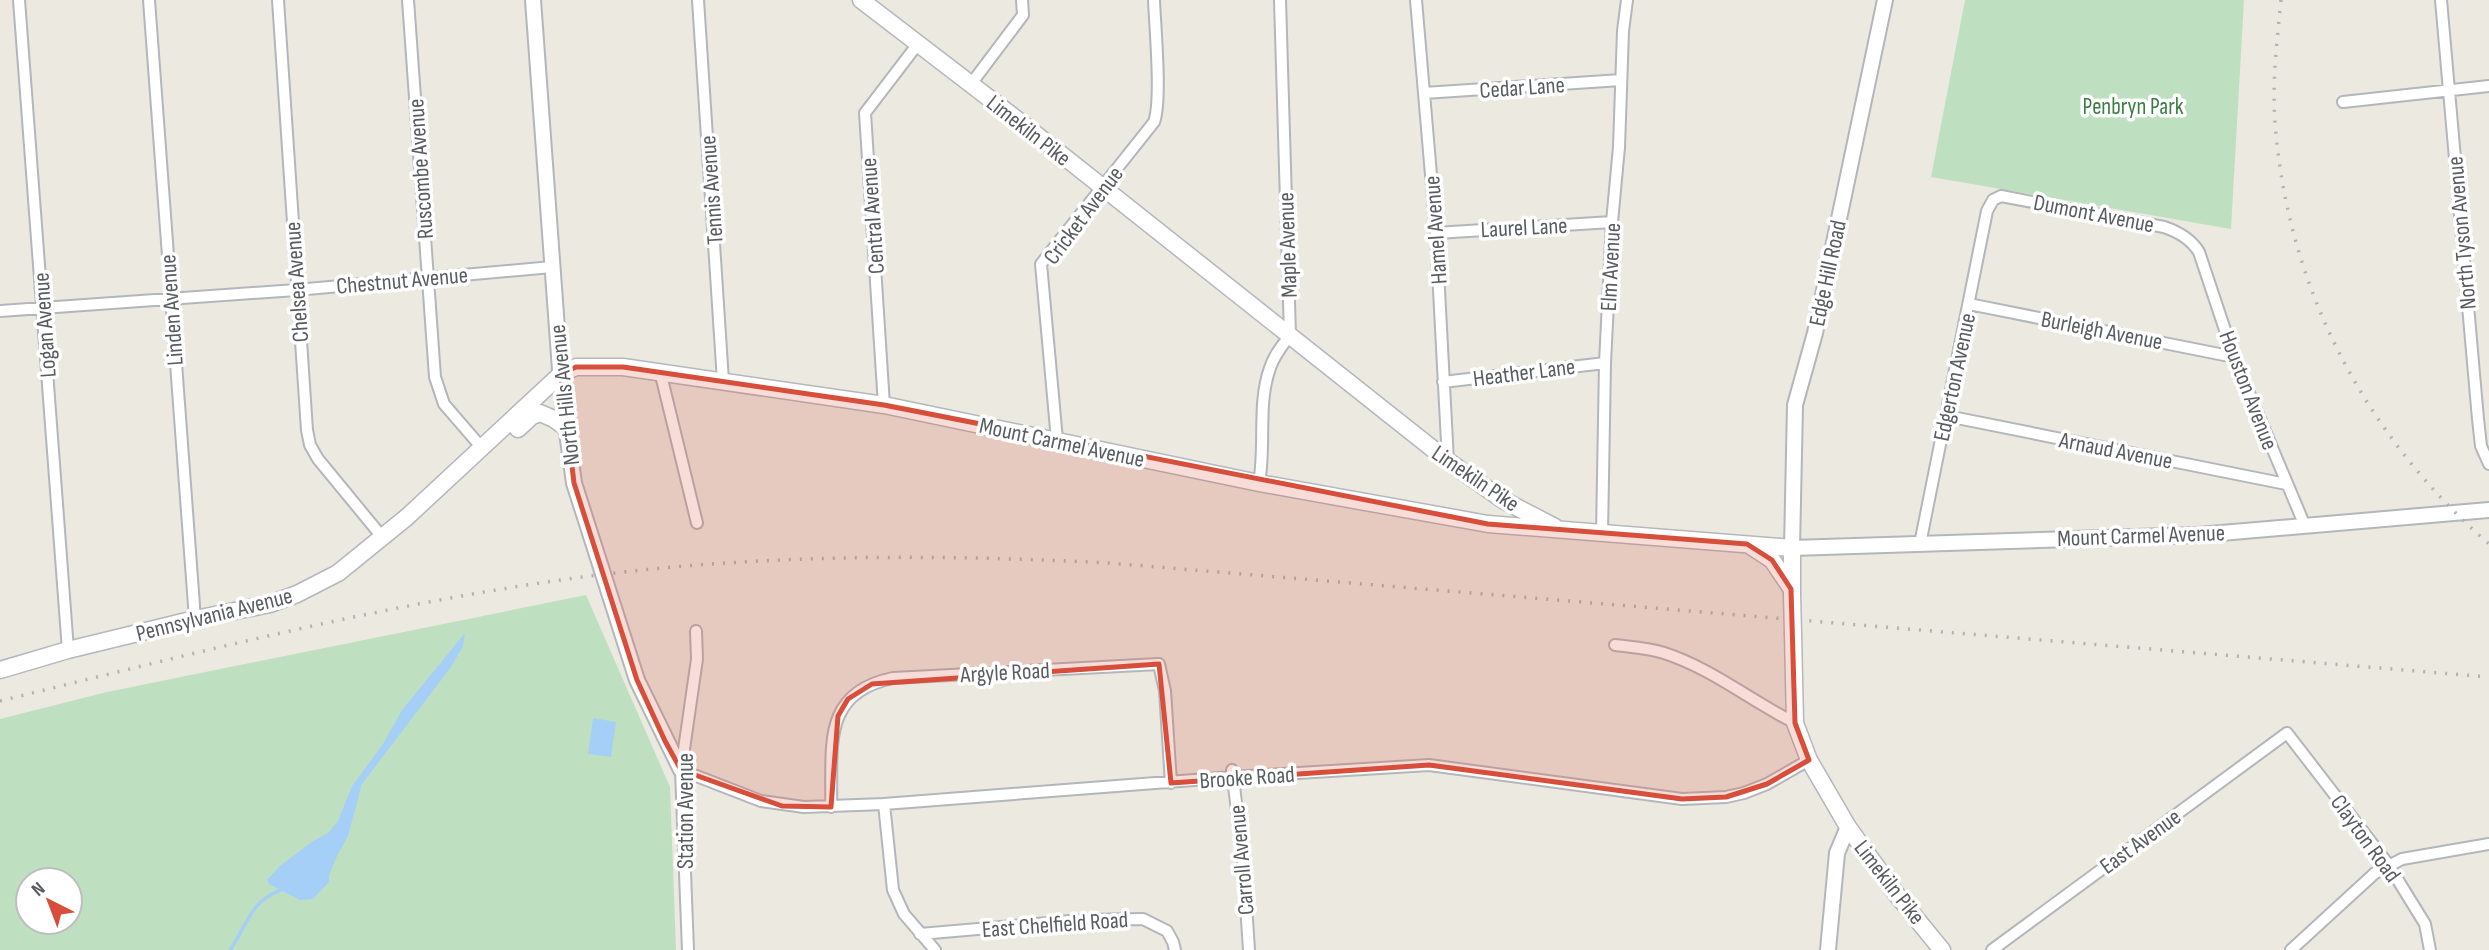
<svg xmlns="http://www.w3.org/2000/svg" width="2489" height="950" font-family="'Sofia Sans Condensed',sans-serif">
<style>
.green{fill:#bfe0c0;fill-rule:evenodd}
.water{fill:#a5cff6}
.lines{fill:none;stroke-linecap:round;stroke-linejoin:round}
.stream{stroke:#a5cff6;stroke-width:3.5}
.minor-casing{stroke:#b3b6ba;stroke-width:14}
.tertiary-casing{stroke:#b3b6ba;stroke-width:18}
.secondary-casing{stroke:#b4b7bc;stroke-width:19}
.minor{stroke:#fff;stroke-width:10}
.tertiary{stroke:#fff;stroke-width:14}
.secondary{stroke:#fff;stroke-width:16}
.rail{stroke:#b1b2b2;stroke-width:3.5;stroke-dasharray:2 9;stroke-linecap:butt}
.secondary-bridge-casing{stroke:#b4b7bc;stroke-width:19;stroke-linecap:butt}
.secondary-bridge{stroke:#fff;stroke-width:16}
.marked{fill:#d74e3a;fill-opacity:0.2;stroke:#d74e3a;stroke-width:5;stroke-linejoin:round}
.labels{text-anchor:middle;stroke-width:7;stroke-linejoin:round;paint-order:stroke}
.street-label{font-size:23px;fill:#595c60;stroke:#fff}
.park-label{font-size:23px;fill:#3b7d42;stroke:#fff}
</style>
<rect width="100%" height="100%" fill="#ebe9e0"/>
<path class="green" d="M 1965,0 L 2244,0 L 2231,229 L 1931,177 Z
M 586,595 L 670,787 L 676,950 L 0,950 L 0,719 L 107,692 ZM 28,880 L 70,880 L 70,922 L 28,922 Z"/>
<path class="water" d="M 465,633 L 463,646 L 451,667 L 362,784 L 348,836 L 336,858 L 329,876 L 329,882 L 313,899 L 300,900 L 269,884 L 267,880 L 281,865 L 313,841 L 328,833 L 338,821 L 352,786 L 383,744 L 402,710 Z
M 593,718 L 616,722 L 611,757 L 588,754 Z"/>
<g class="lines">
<path class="stream" d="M 230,950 C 247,926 250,901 281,890"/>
<defs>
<path id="minor" d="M 19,0 L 68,650
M 149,0 L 195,619
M 278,0 L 307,430 L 310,445 L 318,459 L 383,538
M 408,0 L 435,377 L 444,404 L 482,448
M 698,0 L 723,381
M 1416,0 L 1436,233 L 1448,461
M 2441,0 L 2478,419 L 2481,446 L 2489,464
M 971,84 L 1023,15 L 1022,0
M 1424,93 L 1621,80
M 2343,102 L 2489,86
M 1436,233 L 1612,222
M 1969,304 L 2234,357
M 0,311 L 296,290 L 552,267
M 660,371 L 697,523
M 1443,382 L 1605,363
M 884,405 L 865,113 L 917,45
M 1947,416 L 2286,484
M 1057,440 L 1041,264 L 1154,122 C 1162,100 1155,27 1154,0
M 1259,483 C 1266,445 1257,404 1270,368 C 1274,355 1282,346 1290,335 L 1280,0
M 1602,534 L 1605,363 L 1612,222 L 1619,147 L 1623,31 L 1627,0
M 1920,544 L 1987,211 L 1993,200 L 2001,196 L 2164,227 C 2179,232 2191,239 2199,252 L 2234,357 L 2305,526
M 1615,645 C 1631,647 1649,648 1664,653 C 1711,668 1751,701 1795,723
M 681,770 L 761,801 L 804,807 L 884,804 L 1233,777 L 1429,765 L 1682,799 L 1726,797 L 1744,793 L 1767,784 L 1809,760
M 1232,770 L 1243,859 L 1249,950
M 884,804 L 893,890 L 904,914 L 935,950
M 831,807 C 833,748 820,693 893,678 L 1159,664 L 1165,691 L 1171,783
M 920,934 L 1082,920 L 1143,919 L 1167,931 L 1173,942 L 1175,950
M 688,950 L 681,770 L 697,659 L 696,631
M 1992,950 L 2287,733 L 2388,864 L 2425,924 L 2430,950
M 2291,950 L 2375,873 L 2402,859 L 2489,844"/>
<path id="tertiary" d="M 533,0 L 562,397 L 574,483 L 637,680 L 681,770
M 1885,0 L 1815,333 L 1795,405 L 1792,548 L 2198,535 L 2489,510
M 1828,950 L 1837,853 L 1848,827"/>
<path id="secondary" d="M 861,0 L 1028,128 L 1448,461 L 1503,500 L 1555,527
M 518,429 L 532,416 L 540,413 L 554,419 L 565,427
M 1749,545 L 1772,560 L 1791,588
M 1793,634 L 1795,723 L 1809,760 L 1848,827 L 1897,895 L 1942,950
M 0,670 L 68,650 L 195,619 L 270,604 L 297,594 L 338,573 L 407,517 L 561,374 L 576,367 L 623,367 L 884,405 L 1259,483 L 1488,524 L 1792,548 L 1792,594"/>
</defs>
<use href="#minor" class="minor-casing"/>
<use href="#tertiary" class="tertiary-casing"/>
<use href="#secondary" class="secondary-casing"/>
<use href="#minor" class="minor"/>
<use href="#tertiary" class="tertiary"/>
<use href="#secondary" class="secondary"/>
<path class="rail" d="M 2281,0 C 2277,41 2272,82 2275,122 C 2287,287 2365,436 2489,544
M 0,701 C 195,653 390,602 590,576 C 763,554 935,554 1109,563 L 2489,677"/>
<defs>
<path id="secondary-bridge" d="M 1792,594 L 1793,634"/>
</defs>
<use href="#secondary-bridge" class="secondary-bridge-casing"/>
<use href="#secondary-bridge" class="secondary-bridge"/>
</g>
<path class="marked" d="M 576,367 L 623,367 L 884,405 L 1488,524 L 1747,544 L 1772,560 L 1791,589 L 1795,723 L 1809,760 L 1767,784 L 1726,797 L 1682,799 L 1429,765 L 1171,783 L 1159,664 L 872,684 L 848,699 L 838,716 L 831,807 L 782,806 L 681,770 L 665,741 L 637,680 L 574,483 L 561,374 Z"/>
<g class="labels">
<g class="street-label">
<text transform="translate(1522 87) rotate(-4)" y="8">Cedar Lane</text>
<text transform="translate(1029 130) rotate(38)" y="8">Limekiln Pike</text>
<text transform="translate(420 169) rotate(-94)" y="8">Ruscombe Avenue</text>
<text transform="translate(711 190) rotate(-94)" y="8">Tennis Avenue</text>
<text transform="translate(2094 213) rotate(11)" y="8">Dumont Avenue</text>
<text transform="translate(1083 215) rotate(-53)" y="8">Cricket Avenue</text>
<text transform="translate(872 216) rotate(-94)" y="8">Central Avenue</text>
<text transform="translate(1524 227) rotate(-3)" y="8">Laurel Lane</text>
<text transform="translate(1435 230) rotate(-94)" y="8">Hamel Avenue</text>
<text transform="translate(2461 233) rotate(-95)" y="8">North Tyson Avenue</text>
<text transform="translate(1287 245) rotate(-92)" y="8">Maple Avenue</text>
<text transform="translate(1610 267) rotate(-87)" y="8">Elm Avenue</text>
<text transform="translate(1827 273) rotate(-78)" y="8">Edge Hill Road</text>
<text transform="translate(402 280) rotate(-5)" y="8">Chestnut Avenue</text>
<text transform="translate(296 282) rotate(-94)" y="8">Chelsea Avenue</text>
<text transform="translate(171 310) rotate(-94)" y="8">Linden Avenue</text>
<text transform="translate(44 325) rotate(-94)" y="8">Logan Avenue</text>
<text transform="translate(2102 330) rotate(11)" y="8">Burleigh Avenue</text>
<text transform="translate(1524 372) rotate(-7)" y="8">Heather Lane</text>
<text transform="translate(1954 377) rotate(-78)" y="8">Edgerton Avenue</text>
<text transform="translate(2249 390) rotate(69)" y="8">Houston Avenue</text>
<text transform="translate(564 395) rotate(-96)" y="8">North Hills Avenue</text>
<text transform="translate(1062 442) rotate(12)" y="8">Mount Carmel Avenue</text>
<text transform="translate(2116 450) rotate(11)" y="8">Arnaud Avenue</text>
<text transform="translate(1476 478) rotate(34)" y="8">Limekiln Pike</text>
<text transform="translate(2141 535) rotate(-2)" y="8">Mount Carmel Avenue</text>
<text transform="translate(214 614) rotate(-14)" y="8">Pennsylvania Avenue</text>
<text transform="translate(1005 672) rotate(-3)" y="8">Argyle Road</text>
<text transform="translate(1247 777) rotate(-4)" y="8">Brooke Road</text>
<text transform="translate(685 811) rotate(-90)" y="8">Station Avenue</text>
<text transform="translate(2366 838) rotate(54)" y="8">Clayton Road</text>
<text transform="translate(2140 841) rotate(-36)" y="8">East Avenue</text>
<text transform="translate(1241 860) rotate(-95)" y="8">Carroll Avenue</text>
<text transform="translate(1890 882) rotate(52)" y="8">Limekiln Pike</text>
<text transform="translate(1055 924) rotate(-4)" y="8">East Chelfield Road</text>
</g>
<g class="park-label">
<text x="2133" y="114">Penbryn Park</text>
</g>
</g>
<g transform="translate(49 901) rotate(318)"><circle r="33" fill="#ffffff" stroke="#bdbebf" stroke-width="2"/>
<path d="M0-5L12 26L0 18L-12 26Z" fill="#d74e3a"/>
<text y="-10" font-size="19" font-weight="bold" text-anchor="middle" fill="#595c60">N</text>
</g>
</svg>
